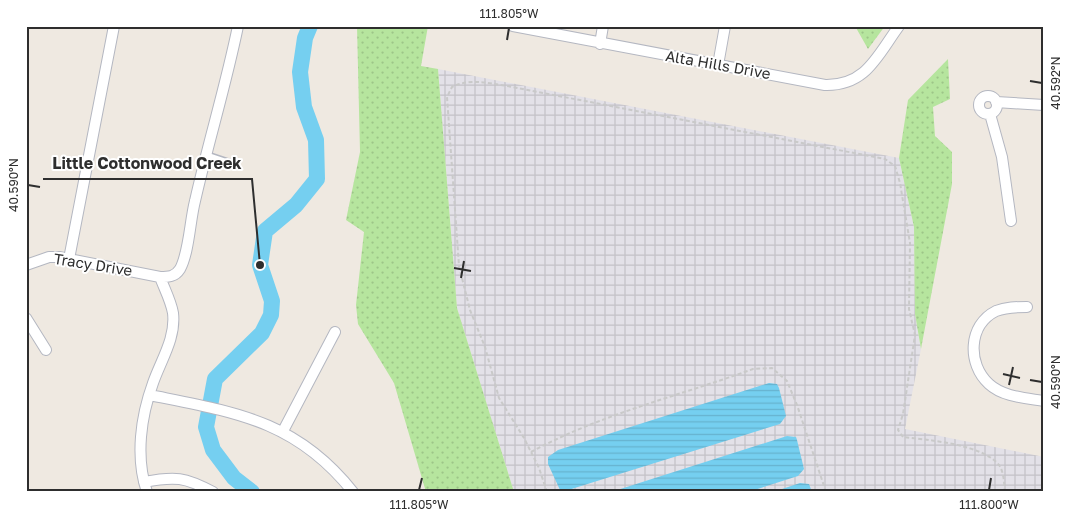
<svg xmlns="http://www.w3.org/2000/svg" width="1070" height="518" font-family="'Golos Text',sans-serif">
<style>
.industrial{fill:url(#industrial-grid)}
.grass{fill:url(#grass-dots)}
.water{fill:url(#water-rules)}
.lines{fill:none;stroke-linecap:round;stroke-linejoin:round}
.river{stroke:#75cff0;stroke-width:16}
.service-casing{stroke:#b4b7c1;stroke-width:8}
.minor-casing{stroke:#b4b7c1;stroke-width:12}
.path{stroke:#c9c9c9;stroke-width:2;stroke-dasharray:4 2.5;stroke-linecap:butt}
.service{stroke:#fff;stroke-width:5}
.minor{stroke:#fff;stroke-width:10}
.ticks{fill:none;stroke:#2e2e2e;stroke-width:2}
.labels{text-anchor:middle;stroke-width:4;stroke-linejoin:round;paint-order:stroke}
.street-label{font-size:15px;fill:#2e2e2e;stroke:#fff}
.leader{fill:none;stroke:#2e2e2e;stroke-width:2}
.callout-dot{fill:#2e2e2e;stroke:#fff;stroke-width:2}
.callout-label{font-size:16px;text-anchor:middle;font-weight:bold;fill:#2e2e2e;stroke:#fff;stroke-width:4;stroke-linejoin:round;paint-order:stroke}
.neatline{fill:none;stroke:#2e2e2e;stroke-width:2}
.ticks-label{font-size:12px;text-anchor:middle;fill:#2e2e2e}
</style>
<defs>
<pattern id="industrial-grid" width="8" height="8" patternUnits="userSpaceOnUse" patternTransform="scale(1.25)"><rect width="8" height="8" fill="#e3e1e8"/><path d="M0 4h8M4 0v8" fill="none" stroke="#c3c1c7"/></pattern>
<pattern id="grass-dots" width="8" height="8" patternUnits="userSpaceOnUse" patternTransform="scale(1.25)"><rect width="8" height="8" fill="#b6e59e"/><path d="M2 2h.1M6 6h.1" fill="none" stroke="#9dc588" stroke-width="1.8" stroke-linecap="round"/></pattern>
<pattern id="water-rules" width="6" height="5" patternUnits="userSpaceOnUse" patternTransform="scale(1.25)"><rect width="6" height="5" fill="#75cff0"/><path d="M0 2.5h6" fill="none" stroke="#66b2ce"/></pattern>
</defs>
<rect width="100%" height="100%" fill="#efe9e1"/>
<path class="industrial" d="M 438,69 L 899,158 L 914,227 L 915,314 L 921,349 L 905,429 L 1044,457 L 1044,492 L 514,492 L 457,308 Z"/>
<path class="grass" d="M 357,26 L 428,26 L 421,66 L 438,69 L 457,308 L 514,492 L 426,492 L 394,383 L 358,324 L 356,305 L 364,232 L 346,220 L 360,152 Z
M 855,26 L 885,26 L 868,49 Z
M 948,59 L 950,99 L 933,107 L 935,136 L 952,152 L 952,184 L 921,349 L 915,314 L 914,227 L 899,158 L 908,100 Z"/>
<path class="water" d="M 769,383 L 777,384 L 779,388 L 786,416 L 780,424 L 565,491 L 560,490 L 548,464 L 548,457 L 558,450 Z
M 787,436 L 796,437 L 797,440 L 804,469 L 798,476 L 748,492 L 611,492 Z
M 800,483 L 809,484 L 812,492 L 773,492 Z"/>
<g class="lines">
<path class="river" d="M 252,492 L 234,478 L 213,450 L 206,427 L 215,379 L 262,333 L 271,315 L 272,301 L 260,265 L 265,231 L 296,205 L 317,179 L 316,140 L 304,107 L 300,72 L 305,38 L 310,26"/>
<defs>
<path id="service" d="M 207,155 L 231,163"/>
<path id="minor" d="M 513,26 L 825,85 C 866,86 877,56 899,26
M 600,44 L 603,26
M 718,65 L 725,26
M979 105a9 9 0 1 1 18 0a9 9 0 1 1-18 0Z
M 996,102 L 1044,105
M 990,114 L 1002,157 L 1011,221
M 69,259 L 114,26
M 26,265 L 49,257 L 59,257 L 160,277 C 168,277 175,277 180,269 C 189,253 190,220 195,201 C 208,143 226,85 238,26
M 1027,307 C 1016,307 1006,307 996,311 C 968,325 967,364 989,384 C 1003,397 1026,398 1044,401
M 26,318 L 46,350
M 150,395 C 234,412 296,420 353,492
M 283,431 L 335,332
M 144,482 C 175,476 185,477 213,492
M 147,492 C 135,457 141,416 153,383 C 161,360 176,338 173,313 C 171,301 164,288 160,277"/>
</defs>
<use href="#service" class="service-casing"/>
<use href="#minor" class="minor-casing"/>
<path class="path" d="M 531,452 C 601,414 679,396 753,369 L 772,368 L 787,381 L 797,405 L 826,492
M 547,492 L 539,468 L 524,438 L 499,398 L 485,347 L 470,310 L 459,266 L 447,97 L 452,87 C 471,78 487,83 507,86 L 885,159 L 895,166 L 900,183 L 910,243 L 909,309 L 915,335 L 903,414 L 898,430 L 903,437 C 928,440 982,444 999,465 C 1004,472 1004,483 1005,492"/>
<use href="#service" class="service"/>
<use href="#minor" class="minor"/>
</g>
<path class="ticks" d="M 507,40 L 509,28M 1030,81 L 1042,83M 28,185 L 40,187M 454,268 L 471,271M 461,278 L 464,261M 1003,374 L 1020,378M 1030,380 L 1042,382M 1009,385 L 1013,367M 419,490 L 422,478M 989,490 L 991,478"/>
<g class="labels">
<g class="street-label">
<text transform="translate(718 65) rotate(10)" y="5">Alta Hills Drive</text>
<text transform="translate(93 265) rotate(9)" y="5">Tracy Drive</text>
</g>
</g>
<path class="leader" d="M260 265L252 179H43"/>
<circle class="callout-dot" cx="260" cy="265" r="5"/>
<g class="callout-label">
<text x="147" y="169">Little Cottonwood Creek</text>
</g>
<rect width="1070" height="518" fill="none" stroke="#ffffff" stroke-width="55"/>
<rect x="28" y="28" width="1014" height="462" class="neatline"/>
<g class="ticks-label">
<text x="509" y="18">111.805°W</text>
<text transform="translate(1056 83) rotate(-90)" y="4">40.592°N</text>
<text transform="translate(14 185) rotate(-90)" y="4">40.590°N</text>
<text transform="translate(1056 382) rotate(-90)" y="4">40.590°N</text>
<text x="419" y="509">111.805°W</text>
<text x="989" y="509">111.800°W</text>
</g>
</svg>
